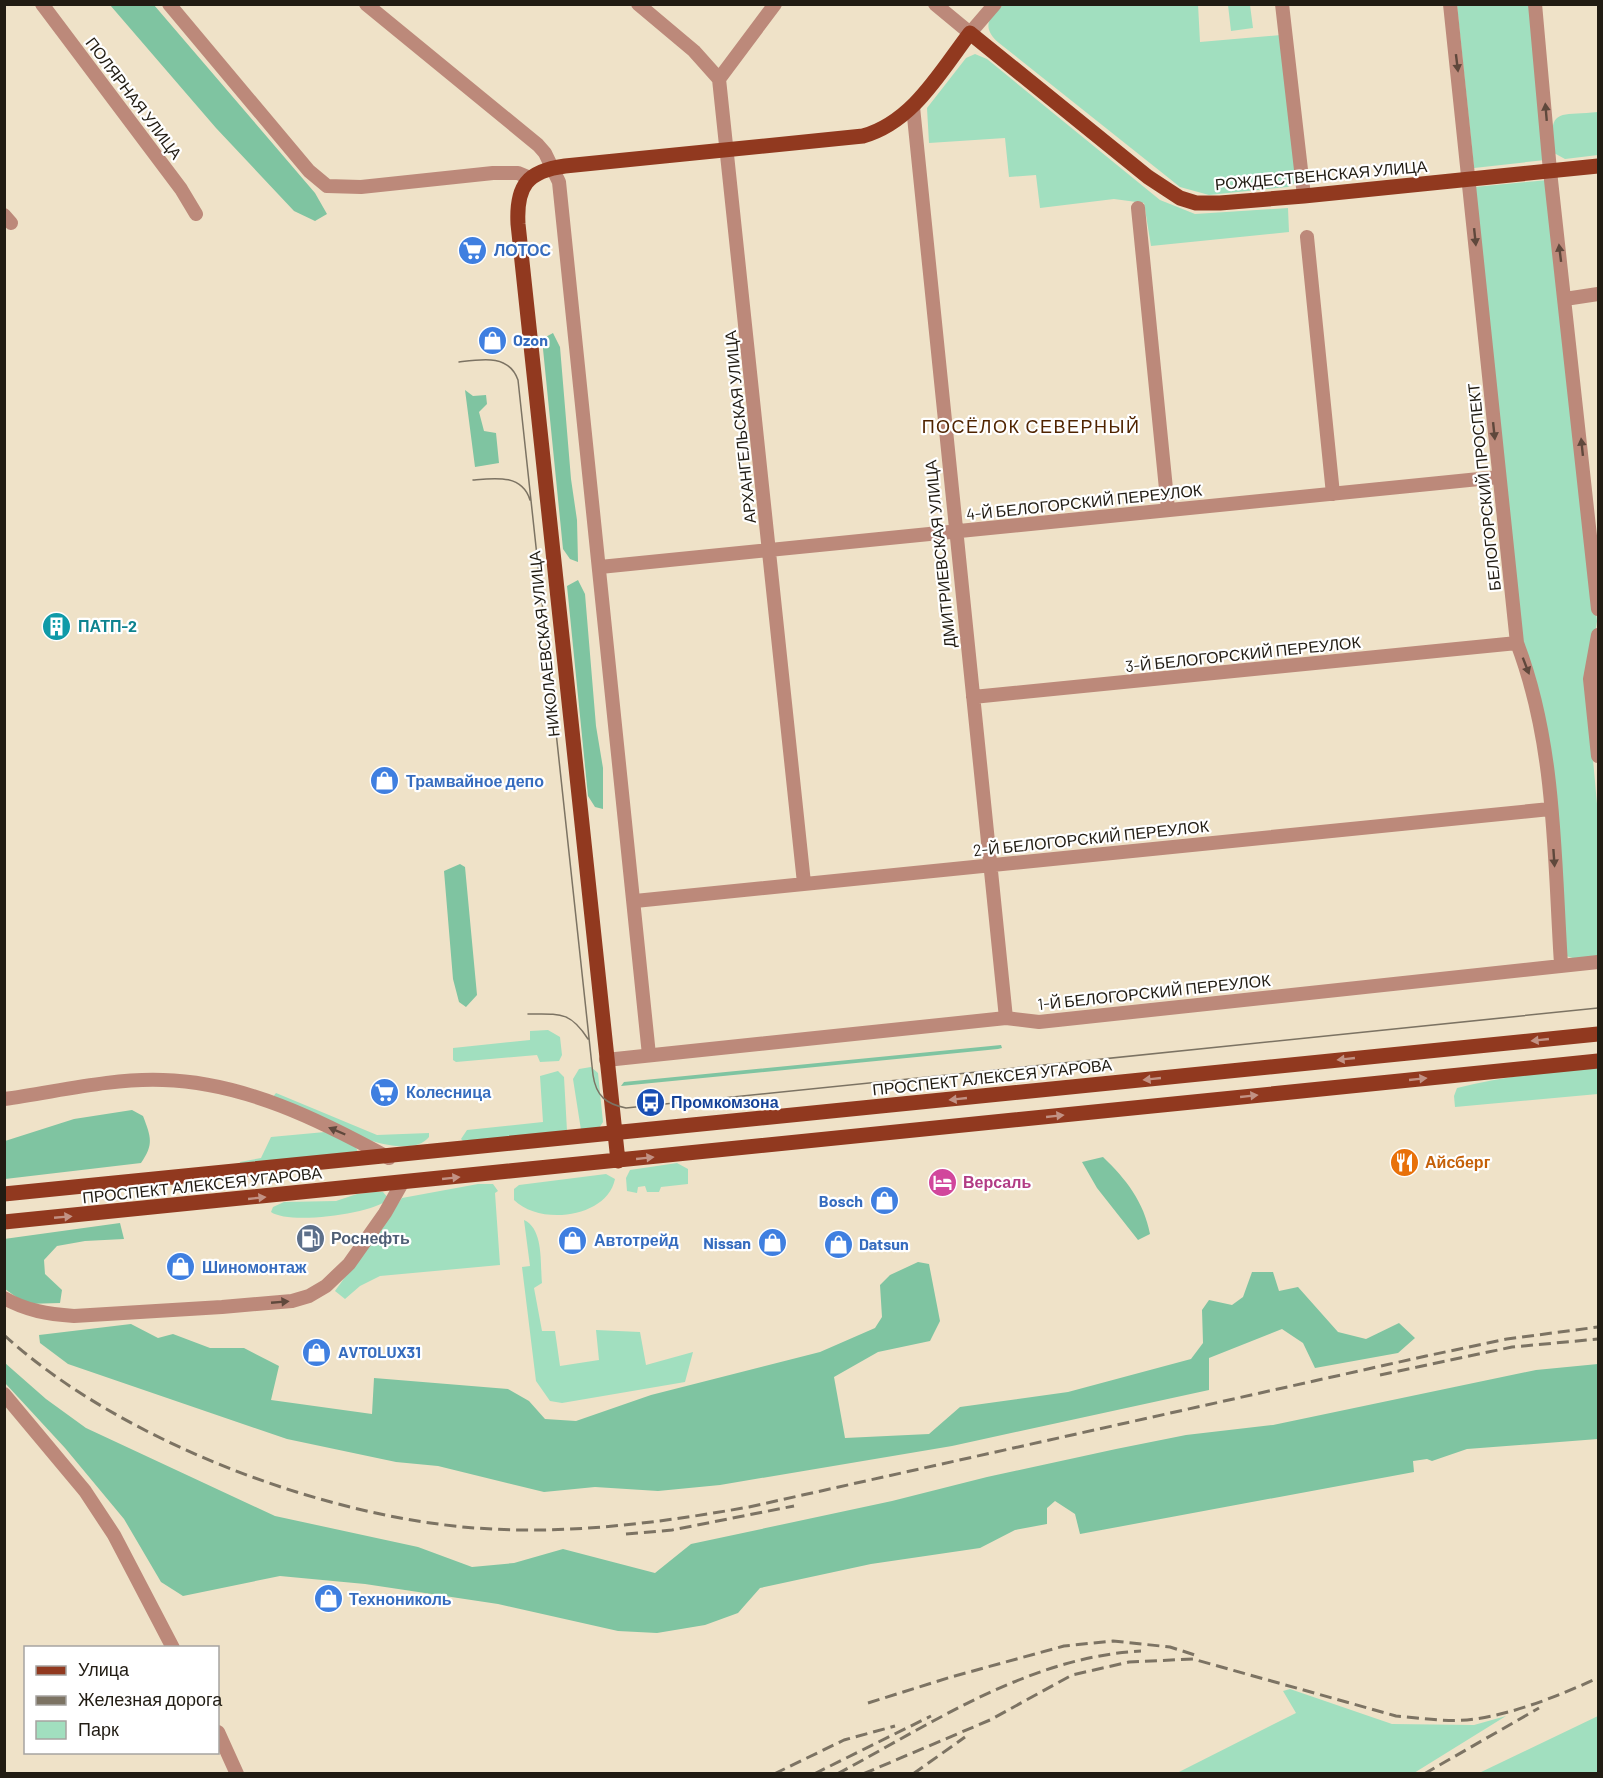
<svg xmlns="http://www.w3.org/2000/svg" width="1603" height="1778" font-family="Barlow,sans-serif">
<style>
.green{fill:#a1dfbf}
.forest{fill:#7fc4a1}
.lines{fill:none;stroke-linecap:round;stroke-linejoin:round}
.minor{stroke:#bc897a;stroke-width:14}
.major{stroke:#91391f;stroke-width:15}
.tram{stroke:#7c7363;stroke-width:1.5}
.rail{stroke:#7c7363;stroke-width:3;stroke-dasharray:12 6;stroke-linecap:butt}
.oneway{fill:#5f483c}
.oneway2{fill:#c29284}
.labels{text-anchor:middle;stroke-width:4.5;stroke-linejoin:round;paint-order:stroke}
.street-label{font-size:16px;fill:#211c13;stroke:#fff}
.shop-label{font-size:16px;font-weight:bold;fill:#366cbe;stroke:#fff;text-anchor:start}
.culture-label{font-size:16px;font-weight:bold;fill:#0d838f;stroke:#fff;text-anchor:start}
.transit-label{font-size:16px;font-weight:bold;fill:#164399;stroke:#fff;text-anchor:start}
.food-label{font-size:16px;font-weight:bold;fill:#c56008;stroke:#fff;text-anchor:start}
.hotel-label{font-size:16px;font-weight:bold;fill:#b23c85;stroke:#fff;text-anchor:start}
.service-label{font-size:16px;font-weight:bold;fill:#4e5e75;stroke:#fff;text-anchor:start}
.neighbourhood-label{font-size:18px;letter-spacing:1.5px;fill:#502400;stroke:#fff}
</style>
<rect width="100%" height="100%" fill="#efe2c8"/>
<path class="green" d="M 1198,4 L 1200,42 L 1281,35 L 1297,173 L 1295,183 L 1288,187 L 1209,195 L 1180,187 L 999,43 C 982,28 987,18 1003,5 Z
M 1228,5 L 1250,5 L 1253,28 L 1231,31 Z
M 1457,5 L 1529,5 L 1545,160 L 1474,168 Z
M 975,54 L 987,59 L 1160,200 L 1195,214 L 1288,208 L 1289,232 L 1151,246 L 1144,203 L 1114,199 L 1040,208 L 1036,175 L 1009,177 L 1005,138 L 929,143 L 927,108 L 966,58 Z
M 1598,112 L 1598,155 L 1565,159 L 1554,153 C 1548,107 1558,116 1598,112 Z
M 1548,180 L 1597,621 L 1587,693 L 1598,815 L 1598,958 L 1576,959 L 1566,956 L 1555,824 L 1520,640 L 1475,187 Z
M 548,1030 L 560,1037 L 562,1055 L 559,1061 L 540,1062 L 537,1055 L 456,1062 L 453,1060 L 453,1048 L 530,1040 L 530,1031 Z
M 591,1067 L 598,1073 L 603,1122 L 599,1128 L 581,1130 L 573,1079 L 579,1069 Z
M 1598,1067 L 1598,1094 L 1455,1107 L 1454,1096 L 1457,1088 C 1503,1076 1551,1072 1598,1067 Z
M 558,1071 L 564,1077 L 567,1131 L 463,1141 L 461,1139 L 467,1130 L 543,1122 L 540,1076 Z
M 276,1093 L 377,1135 L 429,1133 L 429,1137 C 404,1168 304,1113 274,1100 L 272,1098 Z
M 325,1132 L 355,1145 L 359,1155 L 240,1166 L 240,1162 L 261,1158 L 271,1137 Z
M 677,1163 L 688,1169 L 688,1184 L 661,1187 L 659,1192 L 647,1192 L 645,1186 L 638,1187 L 637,1193 L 627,1191 L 626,1178 L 630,1170 Z
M 606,1174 L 615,1179 C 607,1218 540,1226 514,1200 L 514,1189 L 519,1185 Z
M 478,1184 L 493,1184 L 498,1191 L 495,1193 L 500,1265 L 380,1276 L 360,1286 L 345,1299 L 335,1291 L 402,1198 Z
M 374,1192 L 383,1192 L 389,1199 C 373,1214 289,1225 271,1212 L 273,1207 L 284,1202 L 336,1201 L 357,1194 Z
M 524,1220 C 544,1229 540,1264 542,1283 L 534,1288 L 542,1331 L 555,1331 L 560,1366 L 599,1360 L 596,1330 L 640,1332 L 646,1365 L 693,1352 L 685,1382 L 562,1403 L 550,1401 L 536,1381 L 522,1267 L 530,1266 Z
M 1290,1689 L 1392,1724 L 1474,1725 L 1506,1716 L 1414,1773 L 1177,1773 L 1296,1713 L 1283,1691 Z
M 1598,1716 L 1598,1773 L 1479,1773 Z"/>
<path class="forest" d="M 110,5 L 154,5 L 315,193 L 327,214 L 315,221 L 294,211 L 216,128 Z
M 553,333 L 560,347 L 571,479 L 577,520 L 578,562 L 570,559 L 563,549 L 542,339 Z
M 465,390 L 473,396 L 486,395 L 487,404 L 479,412 L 484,431 L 496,433 L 499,463 L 475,467 Z
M 578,580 L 585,594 L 596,726 L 603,768 L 603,809 L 595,807 L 588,796 L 567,586 Z
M 460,864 L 465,867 L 477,995 L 466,1007 L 459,1002 L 453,979 L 444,871 Z
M 1001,1045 L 1002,1048 L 998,1049 L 621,1086 L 624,1082 Z
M 132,1110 L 143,1116 C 151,1137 154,1144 141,1163 L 5,1179 L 5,1141 L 74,1119 Z
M 1103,1157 C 1126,1179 1144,1202 1150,1234 L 1138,1240 L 1097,1188 L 1082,1162 Z
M 120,1223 L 124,1239 L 85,1241 L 57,1246 L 44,1260 L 45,1274 L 62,1290 L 60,1303 L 26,1304 L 5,1289 L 4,1239 Z
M 918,1262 L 929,1264 L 940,1321 L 930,1341 L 878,1352 L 834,1377 L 845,1438 L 929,1434 L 960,1407 L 1068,1392 L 1191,1359 L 1203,1343 L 1202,1310 L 1209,1300 L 1232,1305 L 1243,1297 L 1252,1272 L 1273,1272 L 1279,1291 L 1298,1287 L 1338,1332 L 1366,1339 L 1399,1323 L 1415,1338 L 1398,1353 L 1315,1368 L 1303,1343 L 1282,1329 L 1209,1358 L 1209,1390 L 952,1446 L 720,1485 L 658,1491 L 595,1487 L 544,1492 L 438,1466 L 396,1462 L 287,1439 L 68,1364 L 40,1343 L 39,1335 L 131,1324 L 158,1338 L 173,1334 L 210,1348 L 244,1348 L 279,1366 L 271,1400 L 372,1414 L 374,1378 L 508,1389 L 529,1401 L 545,1419 L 576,1421 L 651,1395 L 820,1352 L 875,1328 L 882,1317 L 880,1285 L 890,1275 Z
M 5,1363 L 46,1399 L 86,1428 L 275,1516 L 418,1547 L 472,1567 L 514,1563 L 563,1549 L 655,1573 L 691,1544 L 892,1501 L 987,1477 L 1116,1449 L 1186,1435 L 1273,1425 L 1536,1370 L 1598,1364 L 1598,1439 L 1467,1449 L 1432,1461 L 1427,1459 L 1413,1461 L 1414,1472 L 1080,1534 L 1075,1514 L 1055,1501 L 1047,1508 L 1047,1524 L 1015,1530 L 980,1548 L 871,1564 L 760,1588 L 738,1613 L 705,1625 L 657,1633 L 618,1631 L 498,1604 L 365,1584 L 280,1576 L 183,1596 L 161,1582 L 124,1519 L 65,1448 L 5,1383 Z"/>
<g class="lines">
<path class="minor" d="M 42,4 L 181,189 L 196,214
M 169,4 L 309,171 L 327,186 L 361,187 L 493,173 L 518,173 L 530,178
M 366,4 L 538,145 L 545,153 L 559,182 L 649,1055
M 638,4 L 694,51 L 719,79 L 804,883
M 935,4 L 970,33 L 995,4
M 1282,4 L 1304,196
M 1450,4 L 1517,643 C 1556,745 1554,857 1561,964
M 1535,4 L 1550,171 L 1598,609
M 719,79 L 775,4
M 913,107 L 1006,1018
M 1138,208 L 1168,509
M 4,215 L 11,223
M 1307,237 L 1333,494
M 1565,299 L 1598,294
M 600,567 L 1499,477
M 1598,635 L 1590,679 L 1598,756
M 973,697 L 1517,643
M 635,901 L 1550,809
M 606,1060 L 1006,1018 L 1039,1022 L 1598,962
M 4,1099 C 56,1092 110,1078 163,1080 C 243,1082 320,1120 389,1158
M 4,1298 C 27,1311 48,1314 74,1316 L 222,1307 L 292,1301 L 309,1296 L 326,1286 L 349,1264 L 385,1213 L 402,1183
M 4,1394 L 85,1491 L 114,1535 L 173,1648
M 218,1732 L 237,1774"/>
<path class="major" d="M 618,1161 L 518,224 C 516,186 527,171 565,166 L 863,136 C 913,122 940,72 970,33 L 1148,177 L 1180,198 L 1196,203 L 1220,203 L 1304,196 L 1598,166
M 4,1194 L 1598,1034
M 4,1222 L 1598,1061"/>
<path class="tram" d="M 459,362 C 482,359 509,354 518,380 L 593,1075 C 596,1096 606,1104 626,1108 L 1598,1008
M 473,480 C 495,478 522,474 530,500
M 528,1014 C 560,1014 570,1011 588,1039"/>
<path class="rail" d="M 4,1335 C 119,1440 320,1516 475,1528 C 567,1535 658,1523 749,1507 L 1426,1356 L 1507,1339 L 1598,1327
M 1380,1375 L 1512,1347 L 1598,1339
M 626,1534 L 672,1530 L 794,1506
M 868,1703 L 951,1677 L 1064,1646 L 1113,1641 L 1170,1647 L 1195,1655
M 774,1774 L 844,1740 L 895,1726
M 814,1774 L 931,1716
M 837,1774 C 933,1723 1029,1657 1141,1651
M 863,1774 L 990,1720 L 1072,1675 L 1129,1662 L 1193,1659 L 1396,1716 C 1421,1718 1450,1723 1475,1719 C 1517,1713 1560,1695 1598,1678
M 913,1774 L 965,1737
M 1424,1774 L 1539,1708"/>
</g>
<defs><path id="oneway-solid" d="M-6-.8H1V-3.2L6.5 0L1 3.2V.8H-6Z" transform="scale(1.5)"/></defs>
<g class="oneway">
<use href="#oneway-solid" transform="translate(1457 63) rotate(83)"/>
<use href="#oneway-solid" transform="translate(1546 112) rotate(-95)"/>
<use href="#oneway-solid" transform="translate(1475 237) rotate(84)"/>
<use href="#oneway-solid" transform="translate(1560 253) rotate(-97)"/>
<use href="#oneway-solid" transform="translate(1494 431) rotate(84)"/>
<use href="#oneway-solid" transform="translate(1582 447) rotate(-96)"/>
<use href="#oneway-solid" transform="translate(1526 666) rotate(69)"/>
<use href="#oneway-solid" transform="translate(1554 858) rotate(86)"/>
<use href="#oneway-solid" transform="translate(337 1131) rotate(-157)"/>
<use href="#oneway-solid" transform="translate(280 1302) rotate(-5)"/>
</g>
<g class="oneway2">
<use href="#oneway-solid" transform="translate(1540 1040) rotate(174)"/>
<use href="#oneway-solid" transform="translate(1346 1059) rotate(174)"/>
<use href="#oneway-solid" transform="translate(1152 1079) rotate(174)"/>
<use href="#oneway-solid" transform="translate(1418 1079) rotate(-6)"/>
<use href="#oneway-solid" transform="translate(1249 1096) rotate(-6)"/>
<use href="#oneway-solid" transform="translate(958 1099) rotate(174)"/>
<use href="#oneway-solid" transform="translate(1055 1116) rotate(-6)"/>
<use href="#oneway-solid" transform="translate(645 1158) rotate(-6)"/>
<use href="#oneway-solid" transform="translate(451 1178) rotate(-6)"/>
<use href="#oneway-solid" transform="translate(257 1198) rotate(-6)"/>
<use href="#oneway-solid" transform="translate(63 1217) rotate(-5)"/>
</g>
<defs>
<symbol id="supermarket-disc" viewBox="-11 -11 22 22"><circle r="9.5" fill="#3f7fe0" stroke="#fff"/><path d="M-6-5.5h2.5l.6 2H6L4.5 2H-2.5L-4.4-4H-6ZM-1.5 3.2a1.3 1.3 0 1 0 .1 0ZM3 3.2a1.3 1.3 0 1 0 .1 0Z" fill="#fff"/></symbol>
<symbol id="shop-disc" viewBox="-11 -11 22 22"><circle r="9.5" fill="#3f7fe0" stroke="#fff"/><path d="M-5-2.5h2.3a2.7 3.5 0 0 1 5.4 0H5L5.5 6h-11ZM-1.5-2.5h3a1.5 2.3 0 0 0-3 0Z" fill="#fff"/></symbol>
<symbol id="building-disc" viewBox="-11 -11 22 22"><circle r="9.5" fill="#0f9aa8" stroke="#fff"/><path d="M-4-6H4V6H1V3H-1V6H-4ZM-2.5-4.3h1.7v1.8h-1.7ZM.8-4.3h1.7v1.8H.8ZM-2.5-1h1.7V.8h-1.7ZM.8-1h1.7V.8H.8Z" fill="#fff"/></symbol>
<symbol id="bus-disc" viewBox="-11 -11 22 22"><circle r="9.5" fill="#1a4fb4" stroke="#fff"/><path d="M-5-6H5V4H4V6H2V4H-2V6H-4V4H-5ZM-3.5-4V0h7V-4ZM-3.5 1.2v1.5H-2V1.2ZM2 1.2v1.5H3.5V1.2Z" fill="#fff"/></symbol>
<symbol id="restaurant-disc" viewBox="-11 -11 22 22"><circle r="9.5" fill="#e8710a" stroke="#fff"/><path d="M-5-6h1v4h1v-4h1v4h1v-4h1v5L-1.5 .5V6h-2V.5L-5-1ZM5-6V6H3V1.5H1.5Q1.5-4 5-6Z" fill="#fff"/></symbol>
<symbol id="hotel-disc" viewBox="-11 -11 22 22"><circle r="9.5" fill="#d1479c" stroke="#fff"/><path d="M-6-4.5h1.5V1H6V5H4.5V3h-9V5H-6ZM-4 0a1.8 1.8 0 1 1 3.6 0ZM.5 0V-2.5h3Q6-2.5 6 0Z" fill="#fff"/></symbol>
<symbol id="fuel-disc" viewBox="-11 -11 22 22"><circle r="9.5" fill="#5c6f8a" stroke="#fff"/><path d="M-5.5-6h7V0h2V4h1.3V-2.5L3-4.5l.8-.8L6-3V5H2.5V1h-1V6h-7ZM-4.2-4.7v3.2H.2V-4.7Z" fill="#fff"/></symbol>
</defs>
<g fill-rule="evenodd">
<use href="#supermarket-disc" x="456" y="234" width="33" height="33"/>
<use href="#shop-disc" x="476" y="324" width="33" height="33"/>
<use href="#building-disc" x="40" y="610" width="33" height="33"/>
<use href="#shop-disc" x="368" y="764" width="33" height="33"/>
<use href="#supermarket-disc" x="368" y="1076" width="33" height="33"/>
<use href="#bus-disc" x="634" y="1086" width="33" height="33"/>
<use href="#restaurant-disc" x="1388" y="1146" width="33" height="33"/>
<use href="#hotel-disc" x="926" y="1166" width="33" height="33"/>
<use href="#shop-disc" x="868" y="1184" width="33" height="33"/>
<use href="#fuel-disc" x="294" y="1222" width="33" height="33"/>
<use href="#shop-disc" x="556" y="1224" width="33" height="33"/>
<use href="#shop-disc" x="756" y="1226" width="33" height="33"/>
<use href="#shop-disc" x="822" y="1228" width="33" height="33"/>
<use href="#shop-disc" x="164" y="1250" width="33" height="33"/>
<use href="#shop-disc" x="300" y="1336" width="33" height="33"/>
<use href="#shop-disc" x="312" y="1582" width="33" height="33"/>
</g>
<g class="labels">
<g class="street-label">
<text transform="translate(134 98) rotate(53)" y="6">ПОЛЯРНАЯ УЛИЦА</text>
<text transform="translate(1321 175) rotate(-5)" y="6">РОЖДЕСТВЕНСКАЯ УЛИЦА</text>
<text transform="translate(740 427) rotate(-96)" y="6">АРХАНГЕЛЬСКАЯ УЛИЦА</text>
<text transform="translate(1484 487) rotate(-96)" y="6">БЕЛОГОРСКИЙ ПРОСПЕКТ</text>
<text transform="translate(1084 502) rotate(-6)" y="6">4-Й БЕЛОГОРСКИЙ ПЕРЕУЛОК</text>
<text transform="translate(940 554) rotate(-96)" y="6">ДМИТРИЕВСКАЯ УЛИЦА</text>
<text transform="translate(544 644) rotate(-96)" y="6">НИКОЛАЕВСКАЯ УЛИЦА</text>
<text transform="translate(1243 654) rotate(-6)" y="6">3-Й БЕЛОГОРСКИЙ ПЕРЕУЛОК</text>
<text transform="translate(1091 838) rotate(-6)" y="6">2-Й БЕЛОГОРСКИЙ ПЕРЕУЛОК</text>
<text transform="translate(1154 992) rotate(-6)" y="6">1-Й БЕЛОГОРСКИЙ ПЕРЕУЛОК</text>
<text transform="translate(992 1077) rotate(-6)" y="6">ПРОСПЕКТ АЛЕКСЕЯ УГАРОВА</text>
<text transform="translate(202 1185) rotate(-6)" y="6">ПРОСПЕКТ АЛЕКСЕЯ УГАРОВА</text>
</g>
<g class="shop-label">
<text x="494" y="256">ЛОТОС</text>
<text x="513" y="346">Ozon</text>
<text x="406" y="787">Трамвайное депо</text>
<text x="406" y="1098">Колесница</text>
<text x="863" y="1207" text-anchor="end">Bosch</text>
<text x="594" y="1246">Автотрейд</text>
<text x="751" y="1249" text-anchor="end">Nissan</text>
<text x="859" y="1250">Datsun</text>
<text x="202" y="1273">Шиномонтаж</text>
<text x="338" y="1358">AVTOLUX31</text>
<text x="349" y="1605">Технониколь</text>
</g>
<g class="culture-label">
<text x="78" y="632">ПАТП-2</text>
</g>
<g class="transit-label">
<text x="671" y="1108">Промкомзона</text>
</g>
<g class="food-label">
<text x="1425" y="1168">Айсберг</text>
</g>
<g class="hotel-label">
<text x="963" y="1188">Версаль</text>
</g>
<g class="service-label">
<text x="331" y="1244">Роснефть</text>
</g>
<g class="neighbourhood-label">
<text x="1031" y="433">ПОСЁЛОК СЕВЕРНЫЙ</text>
</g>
</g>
<rect width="1603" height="1778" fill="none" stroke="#211c13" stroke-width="12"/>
<rect x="24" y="1646" width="195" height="108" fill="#ffffff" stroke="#a6a4a1" stroke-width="1.5"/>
<rect x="36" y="1666" width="30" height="9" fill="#91391f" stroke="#a6a4a1" stroke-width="1.5"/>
<text x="78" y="1676" font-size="18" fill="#211c13">Улица</text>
<rect x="36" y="1696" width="30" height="9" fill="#7c7363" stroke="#a6a4a1" stroke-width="1.5"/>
<text x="78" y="1706" font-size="18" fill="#211c13">Железная дорога</text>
<rect x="36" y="1721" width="30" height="18" fill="#a1dfbf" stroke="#a6a4a1" stroke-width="1.5"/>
<text x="78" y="1736" font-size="18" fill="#211c13">Парк</text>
</svg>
